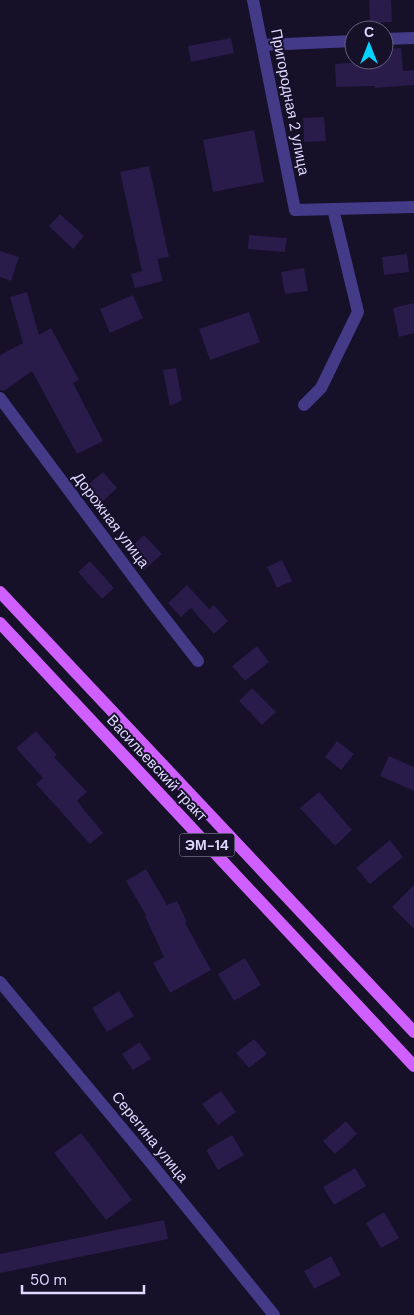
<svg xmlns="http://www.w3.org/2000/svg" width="414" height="1315" font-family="'DM Sans',sans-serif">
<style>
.building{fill:#291b4a}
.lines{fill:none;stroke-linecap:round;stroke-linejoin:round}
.street{stroke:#433a88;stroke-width:12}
.primary{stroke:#d05fff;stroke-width:12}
.labels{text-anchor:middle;stroke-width:4;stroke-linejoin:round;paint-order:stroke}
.shield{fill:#161029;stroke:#a39cbf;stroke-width:1}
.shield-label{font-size:14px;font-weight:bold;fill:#dfd8ff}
.street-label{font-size:15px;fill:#dfd8ff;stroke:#161029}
</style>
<rect width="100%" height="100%" fill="#161029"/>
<path class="building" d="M 369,0 L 391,0 L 392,22 L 370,23 Z
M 231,38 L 234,53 L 191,62 L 188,46 Z
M 401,48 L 403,71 L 414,70 L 414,85 L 375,88 L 375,86 L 336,87 L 335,64 L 384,60 L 384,49 Z
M 324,117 L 326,141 L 304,142 L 303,118 Z
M 254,130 L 264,182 L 213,192 L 203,140 Z
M 149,166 L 169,257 L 157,259 L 163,281 L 135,288 L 131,274 L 142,271 L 120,172 Z
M 60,214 L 84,236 L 73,249 L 49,226 Z
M 249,235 L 287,238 L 285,252 L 248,249 Z
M 0,251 L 19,257 L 11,281 L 0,277 Z
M 407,254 L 409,272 L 384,275 L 382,257 Z
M 304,268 L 308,291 L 285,294 L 281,272 Z
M 27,292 L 39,335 L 51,328 L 79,380 L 73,383 L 103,441 L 77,454 L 32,371 L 4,391 L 0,390 L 0,355 L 23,343 L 10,297 Z
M 133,295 L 143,318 L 110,333 L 100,309 Z
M 414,303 L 414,333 L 399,337 L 393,308 Z
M 249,312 L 260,342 L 210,360 L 199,329 Z
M 176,368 L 182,400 L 170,406 L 163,370 Z
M 103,472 L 117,488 L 101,503 L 87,486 Z
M 144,535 L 162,554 L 144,570 L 127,551 Z
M 282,560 L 292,581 L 277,588 L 267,567 Z
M 90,561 L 114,588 L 102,599 L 78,572 Z
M 187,585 L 209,609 L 214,605 L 228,621 L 214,634 L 191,608 L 181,617 L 168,603 Z
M 257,646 L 269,662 L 245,681 L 232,666 Z
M 252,688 L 276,712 L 262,725 L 239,701 Z
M 36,731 L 57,755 L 54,757 L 87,792 L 77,801 L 103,833 L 90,844 L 36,784 L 43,778 L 16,748 Z
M 337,741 L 354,754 L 341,770 L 325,757 Z
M 389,756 L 414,767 L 414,791 L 380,776 Z
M 319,792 L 352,830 L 335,846 L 300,808 Z
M 390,840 L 403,857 L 370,884 L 356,868 Z
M 146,869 L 167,905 L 177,901 L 187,922 L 185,923 L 211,970 L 170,993 L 153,963 L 164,957 L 145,916 L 146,915 L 126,881 Z
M 414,885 L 414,929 L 392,907 Z
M 245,958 L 261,985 L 234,1001 L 218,974 Z
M 119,991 L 134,1016 L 107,1032 L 92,1008 Z
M 254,1039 L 267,1054 L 249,1068 L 236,1053 Z
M 140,1042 L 151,1059 L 133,1070 L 122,1054 Z
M 221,1091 L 236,1112 L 218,1125 L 202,1104 Z
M 346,1121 L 357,1134 L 335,1154 L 323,1141 Z
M 81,1133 L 132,1200 L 106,1220 L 54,1153 Z
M 232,1135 L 244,1155 L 218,1170 L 206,1150 Z
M 355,1168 L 366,1186 L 334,1205 L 323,1187 Z
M 384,1212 L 399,1238 L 381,1248 L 366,1223 Z
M 164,1220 L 168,1239 L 0,1273 L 0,1254 Z
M 331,1256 L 341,1275 L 314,1289 L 304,1271 Z"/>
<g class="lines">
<path class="street" d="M 253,0 L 295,210 L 414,207
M 384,39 L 414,38
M 262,45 L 354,41
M 0,398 L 152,602 L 198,661
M 304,405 L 321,388 L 358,312 L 333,209
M 0,982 L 146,1157 L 274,1315"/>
<path class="primary" d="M 0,592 L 414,1032
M 0,623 L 414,1066"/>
</g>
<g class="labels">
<rect class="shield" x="179.5" y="833.5" width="55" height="23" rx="4"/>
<g class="shield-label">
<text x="207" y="850">ЭМ-14</text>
</g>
<g class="street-label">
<text transform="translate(290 102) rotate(79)" y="5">Пригородная 2 улица</text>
<text transform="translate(111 520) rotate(53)" y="5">Дорожная улица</text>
<text transform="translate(157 768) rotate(47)" y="5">Васильевский тракт</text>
<text transform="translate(150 1137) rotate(51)" y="5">Серегина улица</text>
</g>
</g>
<g transform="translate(369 45)"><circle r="24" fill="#161029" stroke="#66607f"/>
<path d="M0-4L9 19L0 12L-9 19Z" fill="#04d2ff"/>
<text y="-8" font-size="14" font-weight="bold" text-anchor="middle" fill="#dfd8ff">С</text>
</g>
<path d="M22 1285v8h122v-8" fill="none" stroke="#dfd8ff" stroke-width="2.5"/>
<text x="30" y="1285" font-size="15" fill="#dfd8ff" stroke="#161029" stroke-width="4" paint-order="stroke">50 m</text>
</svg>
